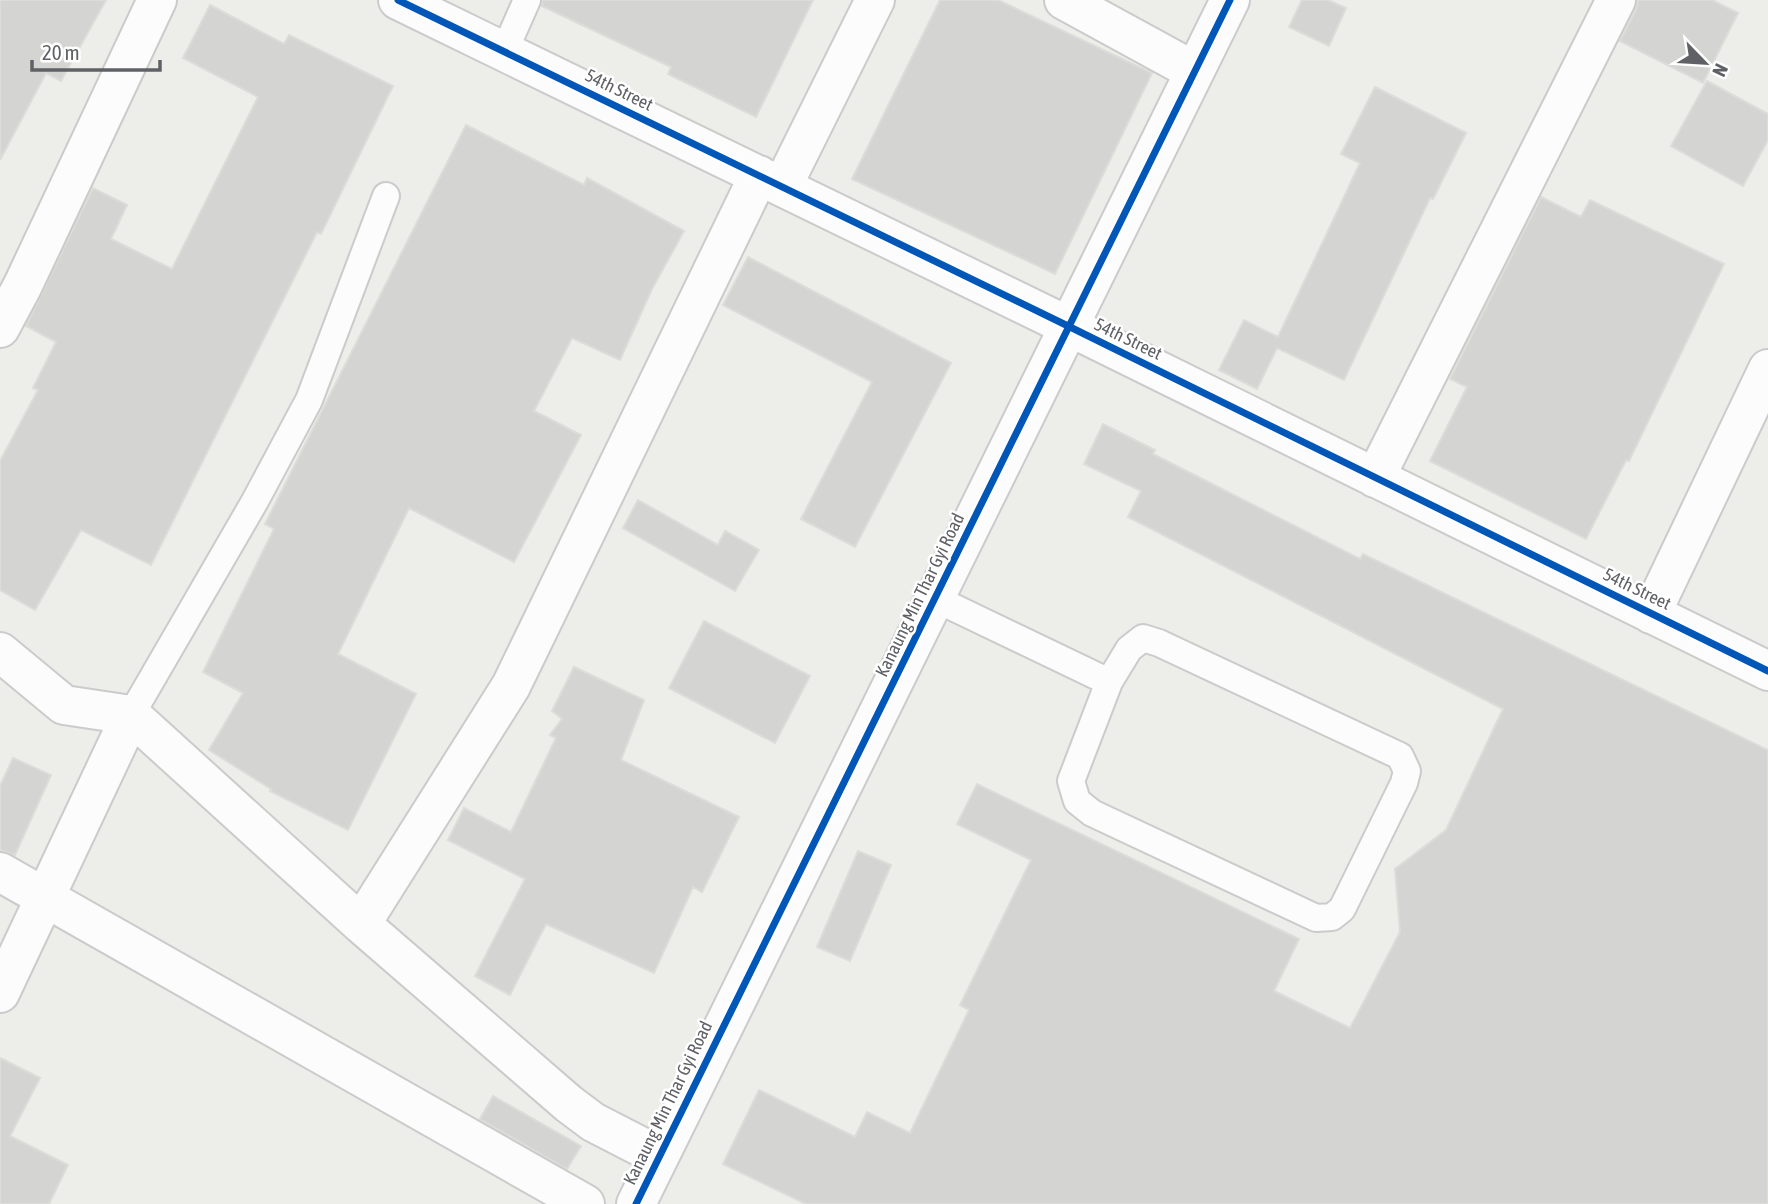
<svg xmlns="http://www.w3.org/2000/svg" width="1768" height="1204" font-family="'Asap Condensed',sans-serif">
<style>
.building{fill:#d4d4d2;stroke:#dcdcd8;stroke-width:2}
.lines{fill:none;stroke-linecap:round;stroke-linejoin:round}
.service-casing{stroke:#cbcbcb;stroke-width:30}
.minor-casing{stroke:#cbcbcb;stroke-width:42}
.tertiary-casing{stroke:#cbcbcb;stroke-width:42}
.service{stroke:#fcfcfc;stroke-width:26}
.minor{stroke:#fcfcfc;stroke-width:38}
.tertiary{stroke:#fcfcfc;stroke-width:38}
.cycleway-casing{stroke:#fff;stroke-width:11}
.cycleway{stroke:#0057b8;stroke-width:7}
.labels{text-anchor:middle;stroke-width:5;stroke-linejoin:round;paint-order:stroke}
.street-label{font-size:18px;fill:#5f6166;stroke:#fff}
</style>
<rect width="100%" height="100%" fill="#edede9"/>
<path class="building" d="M 0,0 L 106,0 L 61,81 L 46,73 L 0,160 Z
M 542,0 L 813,0 L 756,117 L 668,74 L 671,67 L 542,6 Z
M 940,0 L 998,0 L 1152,73 L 1055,274 L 852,179 Z
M 1302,0 L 1328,0 L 1346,8 L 1329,46 L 1289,27 Z
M 1638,0 L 1712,0 L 1738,13 L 1703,83 L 1620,41 L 1636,10 Z
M 210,5 L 284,44 L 289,35 L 393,86 L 321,234 L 317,232 L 151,565 L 81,530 L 35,610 L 0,590 L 0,461 L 38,390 L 33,388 L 56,342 L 26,326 L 93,188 L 127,205 L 111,239 L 172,269 L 258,97 L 183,58 Z
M 1707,81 L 1768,114 L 1768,140 L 1743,186 L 1671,146 Z
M 1375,87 L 1466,133 L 1433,199 L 1430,198 L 1344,380 L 1277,348 L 1257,389 L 1219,370 L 1244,320 L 1278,337 L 1360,163 L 1341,154 Z
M 466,125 L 584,185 L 587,178 L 684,231 L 652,289 L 620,360 L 572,338 L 534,411 L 581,435 L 514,562 L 409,508 L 338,654 L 416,694 L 348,830 L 270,791 L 271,789 L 209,750 L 243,693 L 203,672 L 274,529 L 265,524 Z
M 1541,197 L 1581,217 L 1590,200 L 1724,264 L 1629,461 L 1626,460 L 1586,539 L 1430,461 L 1467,387 L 1450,379 Z
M 748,257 L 951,363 L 855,547 L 801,519 L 872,382 L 723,305 Z
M 1103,424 L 1155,450 L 1153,454 L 1360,559 L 1363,554 L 1768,750 L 1768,1204 L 806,1204 L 723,1164 L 759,1090 L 855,1137 L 867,1112 L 910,1133 L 969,1010 L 960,1005 L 1031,860 L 957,824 L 977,784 L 1299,939 L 1274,991 L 1350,1028 L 1400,932 L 1395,869 L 1446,830 L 1503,709 L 1128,517 L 1141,491 L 1084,464 Z
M 638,500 L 718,545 L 725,531 L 759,550 L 735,591 L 623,528 Z
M 704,621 L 810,676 L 775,743 L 669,688 Z
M 574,667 L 644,700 L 621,760 L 739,817 L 702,892 L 693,887 L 654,973 L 546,924 L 510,995 L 475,976 L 525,879 L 448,840 L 464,808 L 511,832 L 556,738 L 550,735 L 562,719 L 552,711 Z
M 13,758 L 51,775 L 15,855 L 0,850 L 0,786 Z
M 858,851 L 891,865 L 850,961 L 817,947 Z
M 0,1058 L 40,1078 L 10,1136 L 68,1165 L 49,1204 L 0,1204 Z
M 493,1096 L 581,1146 L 567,1169 L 480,1119 Z"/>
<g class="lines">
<defs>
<path id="service" d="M 504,52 L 527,0
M 936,599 L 1109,682
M 1143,638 L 1159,643 L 1400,756 L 1407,771 L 1404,783 L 1342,909 L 1332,917 L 1316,918 L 1092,813 L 1077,801 L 1071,781 L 1109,682 L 1129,649 Z
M 131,715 L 255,501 L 309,400 L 386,196"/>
<path id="minor" d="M 398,0 L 1068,326 L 1768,671
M 1064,0 L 1194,71
M 782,187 L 875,0
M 0,328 L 23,285 L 157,0
M 1375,478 L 1616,0
M 1651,614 L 1768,369
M 0,652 L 64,705 L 131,715 L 361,924 L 569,1104 L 593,1122 L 659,1156
M 0,872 L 585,1204
M 361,924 L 511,686 L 759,175
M 0,993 L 131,715"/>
<path id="tertiary" d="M 636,1204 L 1230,0"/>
</defs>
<use href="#service" class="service-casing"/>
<use href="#minor" class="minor-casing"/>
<use href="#tertiary" class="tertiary-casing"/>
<use href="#service" class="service"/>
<use href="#minor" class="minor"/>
<use href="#tertiary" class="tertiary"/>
<defs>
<path id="cycleway" d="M 398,0 L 1068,326 L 1768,671
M 636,1204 L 1230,0"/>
</defs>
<use href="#cycleway" class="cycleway-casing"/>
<use href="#cycleway" class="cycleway"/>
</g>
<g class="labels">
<g class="street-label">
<text transform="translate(619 90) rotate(26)" y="6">54th Street</text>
<text transform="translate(1128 339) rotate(26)" y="6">54th Street</text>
<text transform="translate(1637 589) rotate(26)" y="6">54th Street</text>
<text transform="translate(920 595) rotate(-64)" y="6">Kanaung Min Thar Gyi Road</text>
<text transform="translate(668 1103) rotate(-64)" y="6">Kanaung Min Thar Gyi Road</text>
</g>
</g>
<g transform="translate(1705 63) rotate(115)" stroke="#ffffff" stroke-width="5" paint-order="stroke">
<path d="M0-5L12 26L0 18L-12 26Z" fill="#5f6166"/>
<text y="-10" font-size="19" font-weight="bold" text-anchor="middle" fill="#5f6166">N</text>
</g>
<path d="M32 60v10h128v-10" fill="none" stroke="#5f6166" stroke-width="3.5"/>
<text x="42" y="60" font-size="21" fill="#5f6166" stroke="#ffffff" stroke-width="5" paint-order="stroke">20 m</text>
</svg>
